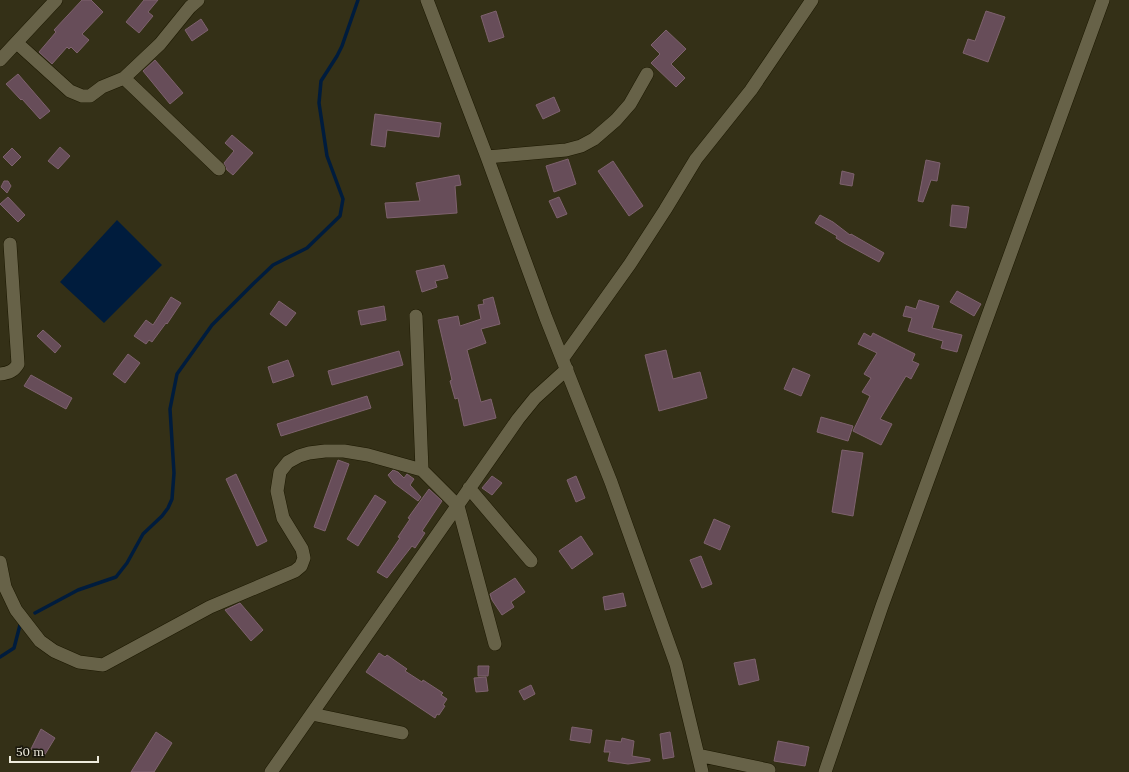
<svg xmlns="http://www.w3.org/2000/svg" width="1129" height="772" font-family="Lora,serif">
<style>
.water{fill:#001c3d}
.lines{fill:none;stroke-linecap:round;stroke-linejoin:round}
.stream{stroke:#001c3d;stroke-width:3.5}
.building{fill:#674d59;stroke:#7e626e}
.minor-casing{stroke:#1c1801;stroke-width:14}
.minor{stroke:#676248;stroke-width:13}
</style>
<rect width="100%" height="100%" fill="#343017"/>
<path class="water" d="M 117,220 L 162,265 L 104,323 L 60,282 Z"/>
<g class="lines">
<path class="stream" d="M 35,613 L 78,590 L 116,577 L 127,563 L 143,534 L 162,516 L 168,508 L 172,499 L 174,473 L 170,409 L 177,374 L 212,325 L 253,284 L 273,265 L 307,248 L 340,216 L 343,199 L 327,156 L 319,103 L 321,81 L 337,56 L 342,46 L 358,0
M 0,657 L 14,648 L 20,625"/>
</g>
<path class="building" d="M 82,0 L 91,0 L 103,12 L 82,34 L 89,40 L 77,53 L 71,47 L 69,49 L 67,47 L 52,64 L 39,52 L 56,32 L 54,30 Z
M 144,0 L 158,0 L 148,12 L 153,16 L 139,33 L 126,22 Z
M 496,11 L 504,37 L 489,42 L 481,16 Z
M 986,11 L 1005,17 L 988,62 L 963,53 L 968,39 L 975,41 Z
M 201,19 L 208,30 L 192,41 L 185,30 Z
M 666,30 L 686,49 L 671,64 L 685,78 L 676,87 L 651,63 L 660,54 L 651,45 Z
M 155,60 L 183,93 L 170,104 L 143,71 Z
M 18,74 L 50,111 L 40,119 L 22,99 L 21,100 L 6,84 Z
M 554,97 L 560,111 L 543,119 L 536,105 Z
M 375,114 L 441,123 L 439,137 L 387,130 L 385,147 L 371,145 Z
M 232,135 L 253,153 L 233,175 L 227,170 L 224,163 L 234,151 L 225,143 Z
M 60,147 L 70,156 L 58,169 L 48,161 Z
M 12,148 L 21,157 L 12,166 L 3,157 Z
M 568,159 L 576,184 L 554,192 L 546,166 Z
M 926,160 L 940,163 L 937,181 L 931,180 L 923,202 L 918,201 Z
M 613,161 L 643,206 L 629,216 L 598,171 Z
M 842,171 L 854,174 L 852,186 L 840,184 Z
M 459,175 L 461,185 L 455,186 L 457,213 L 387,218 L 385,203 L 420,201 L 416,183 Z
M 4,181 L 8,181 L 11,186 L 7,193 L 1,187 Z
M 8,197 L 25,215 L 18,222 L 0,204 Z
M 559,197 L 567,214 L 557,218 L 549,201 Z
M 952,205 L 969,207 L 966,228 L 950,226 Z
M 820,215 L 833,222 L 850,235 L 851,234 L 884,253 L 879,262 L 844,243 L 836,238 L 837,236 L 815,223 Z
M 444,265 L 448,278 L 435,281 L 437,287 L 422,292 L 416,271 Z
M 957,291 L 981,304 L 974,316 L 950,302 Z
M 171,297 L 181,303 L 167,324 L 166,323 L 152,342 L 149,340 L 146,344 L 134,336 L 146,320 L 153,325 Z
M 493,297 L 500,324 L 481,329 L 486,343 L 467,350 L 481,402 L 491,399 L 496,418 L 464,426 L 458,398 L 455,399 L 450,381 L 452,380 L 438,320 L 458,316 L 460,326 L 481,319 L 478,305 L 484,304 L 483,300 Z
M 919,300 L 939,306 L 932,328 L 962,335 L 957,352 L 941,348 L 943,341 L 908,331 L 912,318 L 903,316 L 906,306 L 916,309 Z
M 279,301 L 296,313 L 286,326 L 270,314 Z
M 384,306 L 386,320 L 361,325 L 358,311 Z
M 43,330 L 61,346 L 55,353 L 37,336 Z
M 864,333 L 871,337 L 873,333 L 915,354 L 912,361 L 919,364 L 911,379 L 906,376 L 880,419 L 892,424 L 881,445 L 853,431 L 870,396 L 862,392 L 871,378 L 864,374 L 877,353 L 858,344 Z
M 666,350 L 673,379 L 700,372 L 707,398 L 659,411 L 645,355 Z
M 399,351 L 403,365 L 332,385 L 328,371 Z
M 128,354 L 140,363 L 125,383 L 113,374 Z
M 288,360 L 294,376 L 273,383 L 268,367 Z
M 793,368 L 810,375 L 801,396 L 784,389 Z
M 31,375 L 72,398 L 66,409 L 24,386 Z
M 367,396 L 371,408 L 281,436 L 277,424 Z
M 821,417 L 853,426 L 848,441 L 817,432 Z
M 842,450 L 863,453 L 853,516 L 832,512 Z
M 338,460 L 349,464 L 325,531 L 314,527 Z
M 393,470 L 398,472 L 404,478 L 407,474 L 414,479 L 410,485 L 421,497 L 418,501 L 394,483 L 388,475 Z
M 236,474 L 267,541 L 257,546 L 226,479 Z
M 492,476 L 502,483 L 492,495 L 482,488 Z
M 576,476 L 585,498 L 576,502 L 567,480 Z
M 429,489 L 442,501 L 422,531 L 425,533 L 415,548 L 412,546 L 387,578 L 377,572 L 400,538 L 398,537 L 410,519 L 408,518 Z
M 375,495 L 386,502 L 358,546 L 347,539 Z
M 714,519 L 730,526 L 720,550 L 704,543 Z
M 581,536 L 593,554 L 572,569 L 559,551 Z
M 701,556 L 712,584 L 702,588 L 690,560 Z
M 515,578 L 525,592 L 511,602 L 514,607 L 502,615 L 492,600 L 490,594 Z
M 623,593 L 626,606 L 605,610 L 603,597 Z
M 240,603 L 263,630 L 251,641 L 225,610 Z
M 379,653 L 385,657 L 387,655 L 407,669 L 405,671 L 422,682 L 423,680 L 443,693 L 441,695 L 447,699 L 443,705 L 445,706 L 439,715 L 437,714 L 435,718 L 366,672 Z
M 755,659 L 759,680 L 739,685 L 734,663 Z
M 478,666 L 489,666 L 488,676 L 478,676 Z
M 486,677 L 488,691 L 476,692 L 474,678 Z
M 531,685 L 535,694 L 524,700 L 519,691 Z
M 572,727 L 592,730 L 590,743 L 570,740 Z
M 41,729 L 55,738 L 44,756 L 31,749 Z
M 156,732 L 172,743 L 154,772 L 131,772 Z
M 670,732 L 674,757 L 663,759 L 660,734 Z
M 622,738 L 634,741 L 632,756 L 650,759 L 650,761 L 628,764 L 608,761 L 610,752 L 604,752 L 606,740 L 621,742 Z
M 778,741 L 809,747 L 805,766 L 774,761 Z"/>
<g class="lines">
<defs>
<path id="minor" d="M 427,0 L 487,157 L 546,318 L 611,482 L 676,664 L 702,772
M 17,43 L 70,91 L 82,96 L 90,96 L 102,87 L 124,78 L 160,44 L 190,7 L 198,0
M 0,60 L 56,0
M 124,78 L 219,169
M 487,157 L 566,150 L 581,146 L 594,139 L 616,120 L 630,104 L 647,74
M 416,316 L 422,470
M 563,358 L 630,264 L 665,210 L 696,159 L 751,90 L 812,0
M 0,374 C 9,373 14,371 18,364 L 10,244
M 469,488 L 531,561
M 0,562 L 5,587 L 16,610 L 40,641 L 54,651 L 79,662 L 103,665 L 210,607 L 295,571 L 301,566 L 304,558 L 302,549 L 283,518 L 277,491 L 280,472 L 288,462 L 299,456 L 309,453 L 325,451 L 344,451 L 368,455 L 422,470 L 458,506 L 495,644
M 312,714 L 402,733
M 698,755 L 769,770
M 271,772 L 518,419 L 535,398 L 567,369
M 825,772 L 882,606 L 1103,0"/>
</defs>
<use href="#minor" class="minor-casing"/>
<use href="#minor" class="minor"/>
</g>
<path d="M10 756v6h88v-6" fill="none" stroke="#efecdd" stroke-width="2"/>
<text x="16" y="756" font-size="12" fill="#efecdd" stroke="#1a180d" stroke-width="3" paint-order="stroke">50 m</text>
</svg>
